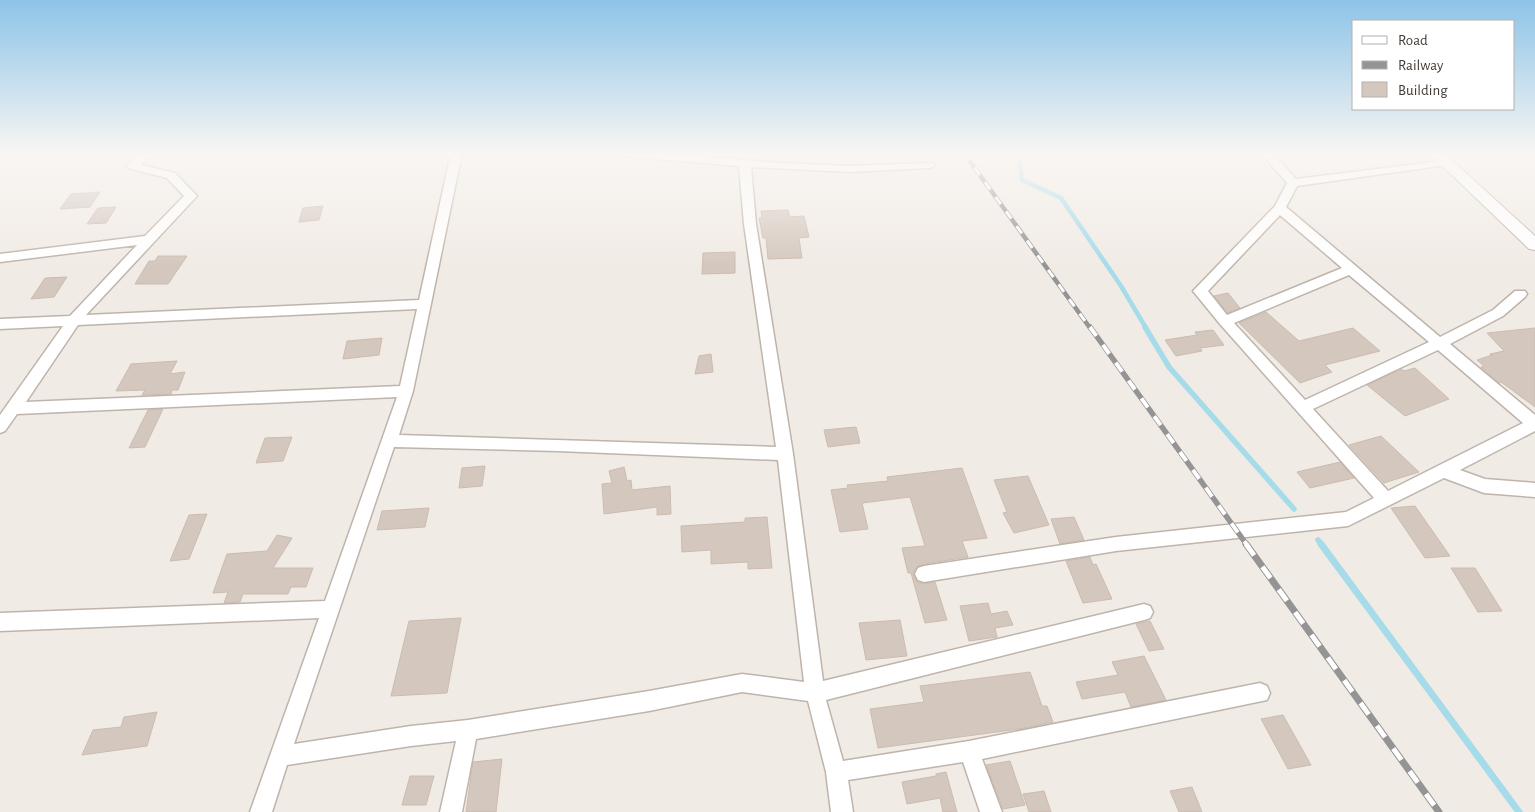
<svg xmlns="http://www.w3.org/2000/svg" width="1535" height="812" font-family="'Alegreya Sans',sans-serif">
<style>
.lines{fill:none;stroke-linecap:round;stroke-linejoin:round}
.stream-far2{stroke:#a6dbe9;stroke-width:4.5}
.stream-far1{stroke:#a6dbe9;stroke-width:5.5}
.stream{stroke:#a6dbe9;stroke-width:7}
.building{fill:#d4c8be;stroke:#ccbbaf}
.minor-casing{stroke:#beb4ab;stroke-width:3}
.tertiary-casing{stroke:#beb4ab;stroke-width:2}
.minor{fill:#fff;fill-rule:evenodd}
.tertiary{fill:#fff;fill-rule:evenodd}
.rail-far2-casing{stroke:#949494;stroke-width:4.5}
.rail-far1-casing{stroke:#949494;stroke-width:5.5}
.rail-casing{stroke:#949494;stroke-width:7}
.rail-far2{stroke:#fff;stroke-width:3;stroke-dasharray:9;stroke-linecap:butt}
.rail-far1{stroke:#fff;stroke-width:4;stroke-dasharray:11;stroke-linecap:butt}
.rail{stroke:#fff;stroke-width:5;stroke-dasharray:14;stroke-linecap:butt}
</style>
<rect width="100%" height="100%" fill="#f1ebe5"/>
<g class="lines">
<path class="stream-far2" d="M 1012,153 L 1019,158 L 1022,180 L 1061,198 L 1121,286 L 1146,328"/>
<path class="stream-far1" d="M 1145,327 L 1169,367 L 1294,509
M 1318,540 L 1322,545"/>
<path class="stream" d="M 1321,544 L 1519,812"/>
</g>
<path class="building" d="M 100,192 L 90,207 L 60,209 L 71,194 Z
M 323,206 L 319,220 L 299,222 L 303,208 Z
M 116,207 L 106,223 L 87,224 L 98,208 Z
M 788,210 L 790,217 L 804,216 L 809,237 L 799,238 L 802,258 L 768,259 L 766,238 L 763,238 L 759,218 L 762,218 L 761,211 Z
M 735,252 L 735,273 L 702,274 L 703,253 Z
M 158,256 L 187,256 L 168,284 L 135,284 L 149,261 L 155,261 Z
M 67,277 L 54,297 L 31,299 L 45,278 Z
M 1228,293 L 1240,308 L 1228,313 L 1214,296 Z
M 1266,312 L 1299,341 L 1353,328 L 1380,351 L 1325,365 L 1332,372 L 1300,383 L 1239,323 Z
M 1535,328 L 1535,407 L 1501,382 L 1499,383 L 1481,367 L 1484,366 L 1477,360 L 1492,355 L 1490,354 L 1504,351 L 1487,333 Z
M 1213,330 L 1224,345 L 1200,348 L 1202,351 L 1176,356 L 1165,340 L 1197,335 L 1195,332 Z
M 382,338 L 379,355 L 343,359 L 347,341 Z
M 711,354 L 713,372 L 695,374 L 699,356 Z
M 177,361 L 170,374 L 185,372 L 178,390 L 172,390 L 171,394 L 142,395 L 145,390 L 116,391 L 131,364 Z
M 1415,368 L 1449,399 L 1405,416 L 1367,385 L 1402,369 L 1404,371 Z
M 163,409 L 145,447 L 129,448 L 148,410 Z
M 856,427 L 860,443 L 828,447 L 824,430 Z
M 1381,436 L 1419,472 L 1384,483 L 1349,445 Z
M 292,437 L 283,461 L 256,463 L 265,438 Z
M 1340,462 L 1354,478 L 1310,488 L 1297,472 Z
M 485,466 L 482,486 L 459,488 L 462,468 Z
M 624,467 L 627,481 L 631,480 L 632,490 L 670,486 L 671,514 L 657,515 L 657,507 L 604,514 L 602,484 L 612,483 L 609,471 Z
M 962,468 L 987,538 L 962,541 L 968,557 L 924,564 L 916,567 L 913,575 L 917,582 L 924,584 L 935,582 L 947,620 L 925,623 L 911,573 L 908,573 L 902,548 L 925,546 L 910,497 L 862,503 L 868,529 L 840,532 L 831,490 L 848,488 L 847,485 L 888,481 L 887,477 Z
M 1028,476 L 1049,525 L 1014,533 L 1003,513 L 1007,512 L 994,480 Z
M 1415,506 L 1450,556 L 1425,558 L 1391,508 Z
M 429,508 L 425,527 L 377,530 L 382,511 Z
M 207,514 L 189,559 L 170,561 L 189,515 Z
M 767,517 L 772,568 L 748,569 L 748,562 L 711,564 L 711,550 L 682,552 L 681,526 L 745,522 L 745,518 Z
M 1074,517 L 1084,540 L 1060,544 L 1051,519 Z
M 277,535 L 292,538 L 273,568 L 313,568 L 306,587 L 291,587 L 288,594 L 243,594 L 240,602 L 224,603 L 228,592 L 213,593 L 227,554 L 267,551 Z
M 1090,557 L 1093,565 L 1096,564 L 1112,599 L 1083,603 L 1066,561 Z
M 1451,568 L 1475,568 L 1502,611 L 1478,612 Z
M 988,603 L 991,614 L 1007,611 L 1013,625 L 995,628 L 997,637 L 969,641 L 960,606 Z
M 461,618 L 447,693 L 391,696 L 409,621 Z
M 900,620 L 907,656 L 866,660 L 859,623 Z
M 1150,621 L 1164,649 L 1149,651 L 1136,624 Z
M 1144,656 L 1166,700 L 1131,707 L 1125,692 L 1082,699 L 1076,682 L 1118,675 L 1112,662 Z
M 1030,672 L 1042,706 L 1047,706 L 1053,722 L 1019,729 L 878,748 L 870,709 L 924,702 L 920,686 Z
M 157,712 L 147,746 L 82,755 L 93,730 L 121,727 L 124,717 Z
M 1283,715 L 1311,765 L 1288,769 L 1261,719 Z
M 502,759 L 496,812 L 466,812 L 473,762 Z
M 1010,761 L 1025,805 L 1003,809 L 986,765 Z
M 946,772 L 957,812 L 943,812 L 940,798 L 907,804 L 902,782 L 936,776 L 936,774 Z
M 410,776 L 434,776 L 426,805 L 402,805 Z
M 1192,787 L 1202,812 L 1179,812 L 1170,791 Z
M 1044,791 L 1051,812 L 1029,812 L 1023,794 Z"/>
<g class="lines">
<defs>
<path id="minor" d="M 142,153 L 155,153 L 141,165 L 175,173 L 197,196 L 86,315 L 419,300 L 451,153 L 462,153 L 413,391 L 399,435 L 776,447 L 744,224 L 739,166 L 620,156 L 614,153 L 657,153 L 779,163 L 850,166 L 933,163 L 935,165 L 933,167 L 929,168 L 850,172 L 751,167 L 756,224 L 793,454 L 823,681 L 1144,604 L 1150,606 L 1153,612 L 1150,618 L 1144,620 L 826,700 L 843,761 L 969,741 L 1260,683 L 1267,686 L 1270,693 L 1267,700 L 982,759 L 1002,812 L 980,812 L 963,762 L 848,780 L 853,812 L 831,812 L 826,772 L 808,701 L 742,692 L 649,711 L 476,739 L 462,812 L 440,812 L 456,741 L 411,746 L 287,765 L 272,812 L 250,812 L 319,618 L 0,631 L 0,613 L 325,601 L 397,397 L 17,414 L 5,431 L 0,433 L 0,415 L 63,326 L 0,329 L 0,319 L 70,316 L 137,245 L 0,262 L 0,254 L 145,236 L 184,196 L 167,178 L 128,168 L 126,166 L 128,164 ZM 417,309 L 400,386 L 26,402 L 78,325 ZM 394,447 L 558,451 L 778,460 L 804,682 L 742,674 L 649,691 L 468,720 L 411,726 L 294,744 Z
M 1261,153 L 1272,153 L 1296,179 L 1450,160 L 1452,162 L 1446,165 L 1297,186 L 1286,207 L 1440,337 L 1493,310 L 1515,291 L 1525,291 L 1527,294 L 1525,297 L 1503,316 L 1450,344 L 1535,415 L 1535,431 L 1460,470 L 1485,479 L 1535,483 L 1535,497 L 1484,493 L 1444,478 L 1348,526 L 1116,551 L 924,582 L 918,580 L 915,574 L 918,568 L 924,566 L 1116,537 L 1346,512 L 1374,498 L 1220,324 L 1193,291 L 1275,206 L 1287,183 ZM 1280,215 L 1342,268 L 1227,315 L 1208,291 ZM 1349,275 L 1429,342 L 1305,400 L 1234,323 ZM 1438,350 L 1523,423 L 1388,491 L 1313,409 Z"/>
<path id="tertiary" d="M 1429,153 L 1444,153 L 1535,236 L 1535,250 L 1529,249 Z"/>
</defs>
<use href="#minor" class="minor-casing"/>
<use href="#tertiary" class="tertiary-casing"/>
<use href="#minor" class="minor"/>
<use href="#tertiary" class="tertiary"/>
<defs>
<path id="rail-far2" d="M 964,153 L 1090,328"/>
<path id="rail-far1" d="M 1090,327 L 1247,545"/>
<path id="rail" d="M 1246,544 L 1439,812"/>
</defs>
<use href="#rail-far2" class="rail-far2-casing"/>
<use href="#rail-far1" class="rail-far1-casing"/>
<use href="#rail" class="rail-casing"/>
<use href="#rail-far2" class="rail-far2"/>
<use href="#rail-far1" class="rail-far1"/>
<use href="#rail" class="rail"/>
</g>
<linearGradient id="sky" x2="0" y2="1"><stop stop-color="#8dc4e8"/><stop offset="0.58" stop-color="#f9f6f3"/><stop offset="1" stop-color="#f9f6f3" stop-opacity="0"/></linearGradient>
<rect width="1535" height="266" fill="url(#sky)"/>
<rect x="1352" y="20" width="162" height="90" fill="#ffffff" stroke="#b4b1ae"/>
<rect x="1362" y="36" width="25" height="8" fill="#ffffff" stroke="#b4b1ae"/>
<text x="1398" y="45" font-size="15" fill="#433b35">Road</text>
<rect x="1362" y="61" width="25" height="8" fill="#949494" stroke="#b4b1ae"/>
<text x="1398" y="70" font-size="15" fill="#433b35">Railway</text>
<rect x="1362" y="82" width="25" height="15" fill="#d4c8be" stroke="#b4b1ae"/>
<text x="1398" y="95" font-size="15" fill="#433b35">Building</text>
</svg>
